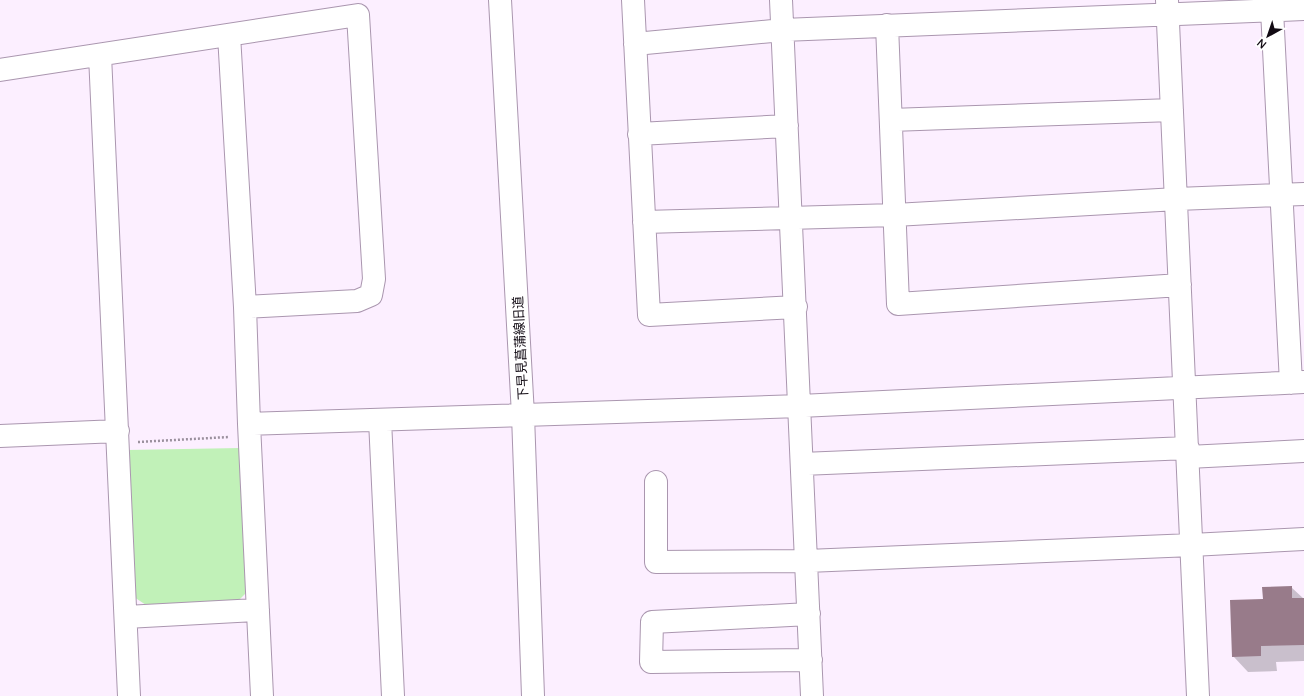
<svg xmlns="http://www.w3.org/2000/svg" width="1304" height="696" font-family="Manrope,'Noto Sans JP',sans-serif">
<style>
.green{fill:#c1f1b8}
.shadow{fill:#0003}
.building{fill:#987b8a}
.lines{fill:none;stroke-linecap:round;stroke-linejoin:round}
.minor-casing{stroke:#aa96af;stroke-width:24}
.path{stroke:#9a909d;stroke-width:2.5;stroke-dasharray:2 2;stroke-linecap:butt}
.minor{stroke:#fff;stroke-width:22}
.labels{text-anchor:middle;stroke-width:4;stroke-linejoin:round;paint-order:stroke}
.street-label{font-size:13px;fill:#110a13;stroke:#fff}
</style>
<rect width="100%" height="100%" fill="#fcefff"/>
<path class="green" d="M 240,448 L 247,592 L 234,605 L 149,607 L 134,597 L 127,450 Z"/>
<path class="shadow" d="M 1291,587 L 1304,599 L 1304,661 L 1276,662 L 1277,671 L 1248,672 L 1233,656 L 1264,600 Z"/>
<path class="building" d="M 1292,586 L 1292,598 L 1304,598 L 1304,645 L 1261,646 L 1261,656 L 1232,657 L 1230,600 L 1263,599 L 1262,587 Z"/>
<g class="lines">
<defs>
<path id="minor" d="M 500,0 L 523,415 L 533,696
M 633,0 L 649,315 L 796,307
M 781,0 L 812,696
M 1167,0 L 1198,696
M 1272,10 L 1291,383
M 887,25 L 898,304 L 1180,285
M 229,35 L 245,307 L 249,424 L 262,696
M 635,44 L 783,30 L 1304,9
M 100,55 L 129,696
M 0,70 L 358,15 L 374,279 L 371,295 L 357,301 L 245,307
M 891,120 L 1172,110
M 639,134 L 787,126
M 644,222 L 895,215 L 1177,199 L 1304,194
M 380,420 L 393,696
M 249,424 L 800,406 L 1304,382
M 0,436 L 118,431
M 1188,457 L 1304,451
M 802,464 L 1188,448
M 656,482 L 656,562 L 807,561 L 1192,545 L 1304,539
M 809,614 L 652,622 L 651,662 L 811,660
M 126,617 L 258,610"/>
</defs>
<use href="#minor" class="minor-casing"/>
<path class="path" d="M 138,442 L 229,437"/>
<use href="#minor" class="minor"/>
</g>
<g class="labels">
<g class="street-label">
<text transform="translate(520 348) rotate(-93)" y="5">下早見菖蒲線旧道</text>
</g>
</g>
<g transform="translate(1268 36) rotate(220)" stroke="#ffffff" stroke-width="3" paint-order="stroke">
<path d="M0-3L7 15L0 10L-7 15Z" fill="#110a13"/>
<text y="-6" font-size="11" font-weight="bold" text-anchor="middle" fill="#110a13">N</text>
</g>
</svg>
